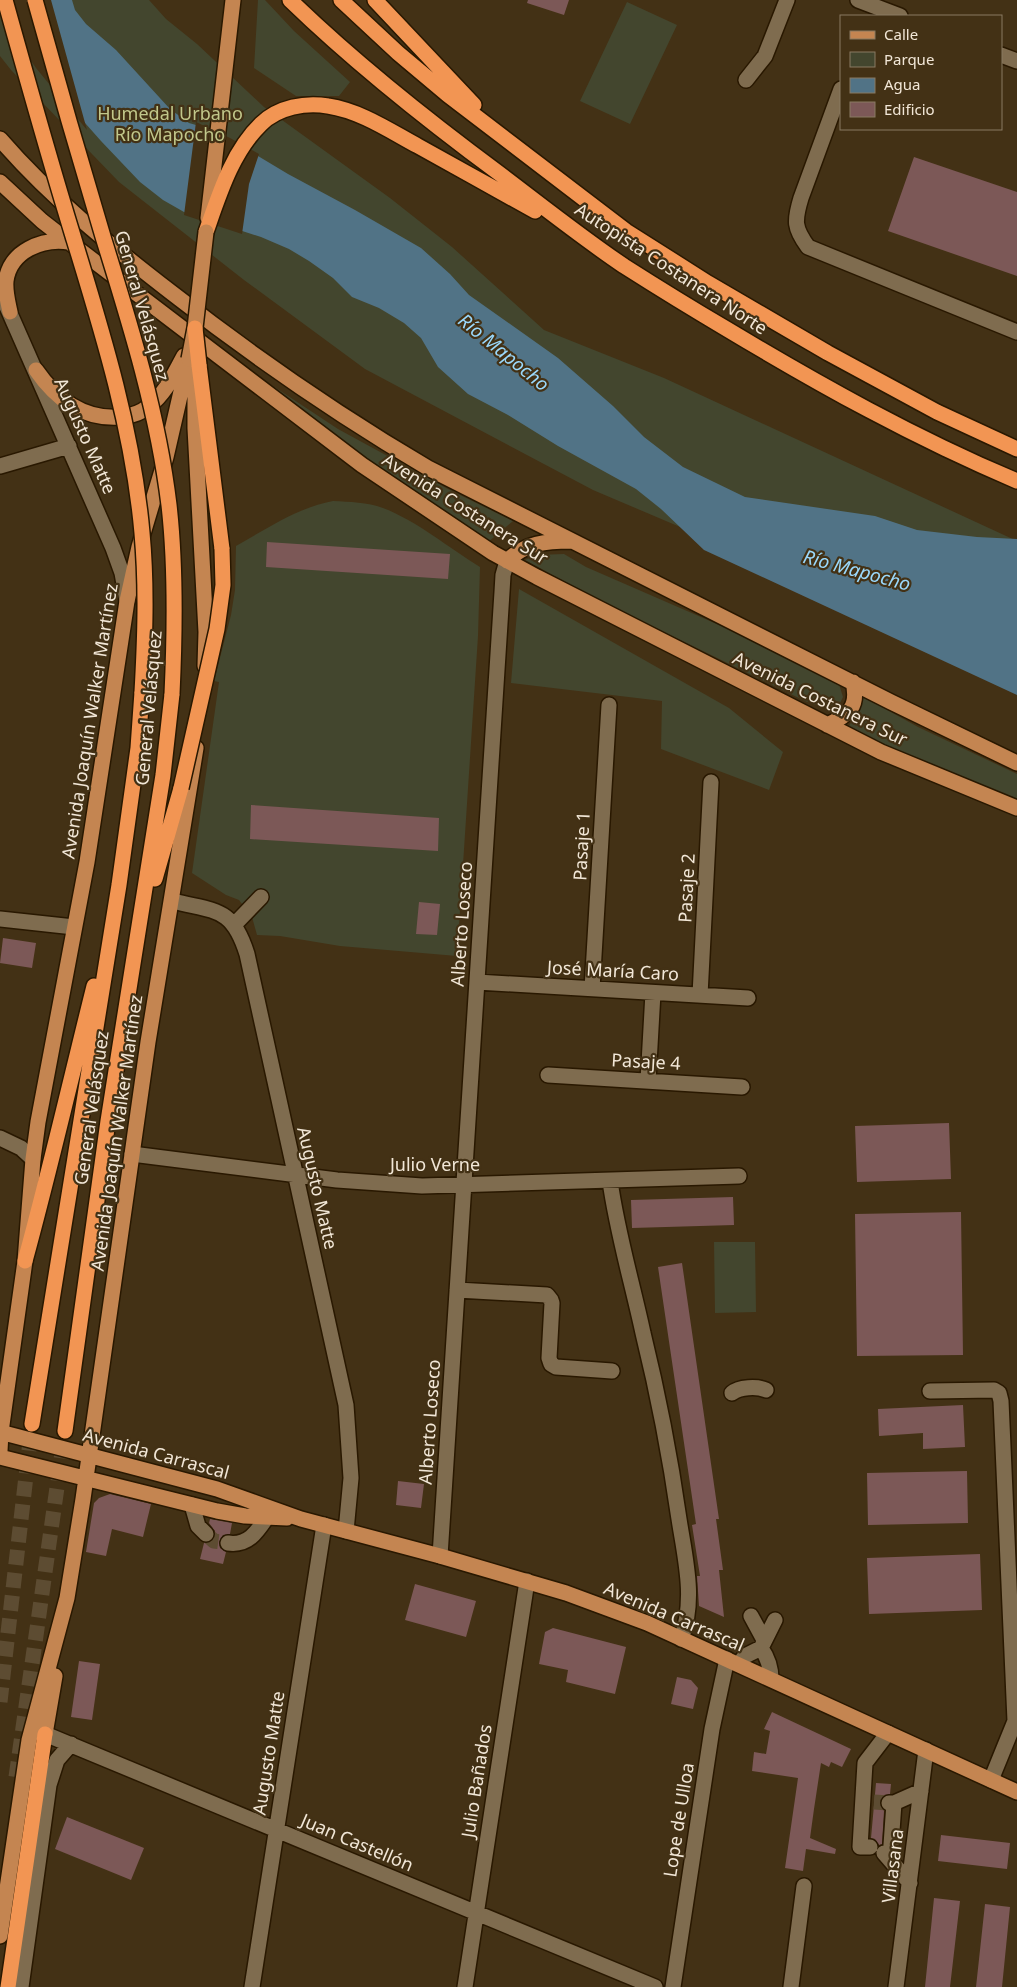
<svg xmlns="http://www.w3.org/2000/svg" width="1017" height="1987" font-family="'Noto Sans',sans-serif">
<style>
.green{fill:#43462e}
.water{fill:#517386}
.pier{fill:#433115}
.building{fill:#7c5857}
.lines{fill:none;stroke-linecap:round;stroke-linejoin:round}
.minor-tunnel{stroke:#5d4c32;stroke-width:15;stroke-dasharray:15 8;stroke-linecap:butt}
.highway-tunnel{stroke:#5d4c32;stroke-width:15;stroke-dasharray:15 8;stroke-linecap:butt}
.minor-casing{stroke:#291800;stroke-width:18}
.major-casing{stroke:#291800;stroke-width:18}
.highway-casing{stroke:#291800;stroke-width:18}
.minor{stroke:#7f6c4f;stroke-width:15}
.major{stroke:#c48551;stroke-width:15}
.highway{stroke:#f29553;stroke-width:15}
.major-bridge-casing{stroke:#291800;stroke-width:18;stroke-linecap:butt}
.highway-bridge-casing{stroke:#291800;stroke-width:18;stroke-linecap:butt}
.major-bridge{stroke:#c48551;stroke-width:15}
.highway-bridge{stroke:#f29553;stroke-width:15}
.labels{text-anchor:middle;stroke-width:4.5;stroke-linejoin:round;paint-order:stroke}
.park-label{font-size:18px;fill:#c1c78b;stroke:#433115}
.street-label{font-size:18px;fill:#f2e7d7;stroke:#433115}
.water-label{font-size:19px;font-style:italic;fill:#9ad8fb;stroke:#433115}
</style>
<rect width="100%" height="100%" fill="#433115"/>
<path class="green" d="M 0,0 L 149,0 L 166,19 L 197,44 L 264,107 L 390,198 L 452,247 L 544,330 L 664,378 L 1017,541 L 746,555 L 593,490 L 365,369 L 244,280 L 119,182 L 11,70 L 0,56 Z
M 258,0 L 265,0 L 294,31 L 350,82 L 339,96 L 296,96 L 254,68 Z
M 627,2 L 677,25 L 630,124 L 580,101 Z
M 232,359 L 338,429 L 448,489 L 513,521 L 487,543 L 280,397 Z
M 333,501 C 350,502 367,502 383,508 C 417,521 449,548 480,567 L 478,636 L 457,956 L 340,946 L 280,936 L 257,935 L 252,917 L 239,900 L 226,895 L 192,873 L 219,682 L 214,681 L 231,615 L 235,590 L 236,546 C 268,528 297,508 333,501 Z
M 564,554 L 586,567 L 756,641 L 838,681 L 843,697 L 838,707 L 823,708 L 805,701 L 595,598 L 525,560 L 537,555 Z
M 519,589 L 729,708 L 783,752 L 769,790 L 661,749 L 662,701 L 511,683 Z
M 862,696 L 918,727 L 1017,774 L 1017,803 L 945,774 L 848,728 L 856,714 Z
M 714,1242 L 755,1242 L 756,1312 L 715,1313 Z"/>
<path class="water" d="M 0,0 L 72,0 L 75,10 L 86,24 L 116,50 L 170,109 L 189,123 L 203,127 L 258,156 L 288,174 L 355,210 L 421,248 L 450,274 L 469,295 L 558,358 L 613,406 L 644,437 L 683,467 L 745,497 L 875,516 L 917,530 L 977,537 L 1017,539 L 1017,695 L 704,550 L 661,509 L 636,489 L 558,446 L 508,415 L 468,394 L 438,367 L 421,338 L 404,323 L 379,308 L 352,297 L 333,278 L 309,261 L 289,249 L 261,237 L 184,212 L 163,200 L 140,182 L 101,141 L 70,106 Z"/>
<path class="pier" d="M 0,0 L 51,0 L 87,130 L 36,68 L 21,46 Z
M 196,122 L 230,138 L 259,154 L 249,184 L 242,234 L 184,215 Z"/>
<path class="building" d="M 528,0 L 569,0 L 564,15 L 527,3 Z
M 914,157 L 1017,192 L 1017,276 L 888,231 Z
M 267,542 L 450,554 L 448,579 L 266,567 Z
M 251,805 L 439,818 L 438,851 L 250,839 Z
M 419,902 L 440,904 L 437,935 L 416,934 Z
M 3,938 L 36,943 L 32,968 L 0,963 Z
M 949,1123 L 951,1179 L 857,1182 L 855,1126 Z
M 733,1197 L 734,1225 L 632,1228 L 631,1200 Z
M 961,1212 L 963,1355 L 857,1356 L 855,1214 Z
M 682,1263 L 719,1519 L 716,1519 L 723,1570 L 719,1570 L 724,1617 L 699,1606 L 697,1576 L 700,1576 L 692,1525 L 696,1524 L 658,1267 Z
M 963,1405 L 965,1447 L 923,1449 L 923,1433 L 879,1436 L 878,1409 Z
M 967,1471 L 968,1523 L 868,1525 L 867,1473 Z
M 398,1481 L 424,1484 L 421,1508 L 396,1505 Z
M 110,1494 L 151,1504 L 143,1537 L 112,1529 L 106,1556 L 86,1552 L 94,1503 L 99,1498 Z
M 210,1519 L 232,1523 L 230,1534 L 223,1535 L 219,1542 L 220,1548 L 226,1552 L 223,1564 L 200,1559 L 204,1543 L 212,1541 L 215,1536 L 215,1531 L 209,1523 Z
M 980,1554 L 982,1610 L 869,1614 L 867,1558 Z
M 415,1584 L 476,1601 L 466,1637 L 405,1620 Z
M 553,1628 L 626,1647 L 615,1694 L 566,1682 L 568,1670 L 539,1664 L 545,1632 Z
M 79,1661 L 100,1664 L 92,1720 L 71,1717 Z
M 677,1677 L 691,1680 L 698,1688 L 693,1709 L 671,1704 Z
M 772,1712 L 851,1749 L 842,1767 L 831,1762 L 829,1767 L 821,1763 L 814,1809 L 810,1838 L 836,1849 L 835,1854 L 806,1849 L 803,1871 L 785,1868 L 798,1778 L 752,1771 L 754,1752 L 766,1754 L 770,1731 L 764,1729 Z
M 876,1783 L 891,1784 L 890,1794 L 884,1795 L 880,1803 L 884,1811 L 882,1844 L 879,1845 L 875,1839 L 871,1838 Z
M 67,1817 L 144,1848 L 131,1880 L 55,1849 Z
M 941,1835 L 1010,1843 L 1007,1869 L 938,1861 Z
M 934,1898 L 960,1901 L 950,1987 L 925,1987 Z
M 985,1904 L 1010,1907 L 1002,1987 L 976,1987 Z"/>
<g class="lines">
<path class="minor-tunnel" d="M 206,1534 L 214,1541 L 228,1543
M 874,1802 L 889,1803"/>
<path class="highway-tunnel" d="M 0,1702 L 32,1424
M 16,1777 L 65,1431"/>
<defs>
<path id="minor" d="M 858,0 L 900,16
M 1001,55 L 1017,61
M 746,80 L 765,56 L 787,0
M 841,89 L 801,198 C 794,221 794,228 808,247 L 1017,332
M 4,300 L 113,548 L 122,573 L 127,601
M 0,466 L 69,446
M 173,901 C 215,912 232,906 247,954 L 346,1405 L 351,1478 L 346,1531
M 0,919 L 74,927
M 234,925 L 261,897
M 477,982 L 748,998
M 592,989 L 609,705
M 700,995 L 711,782
M 548,1075 L 742,1087
M 648,1081 L 653,993
M 0,1138 L 21,1148 L 33,1159
M 132,1154 L 337,1180 L 422,1186 L 739,1176
M 610,1181 C 617,1232 632,1282 643,1333 C 658,1394 670,1456 679,1519 C 685,1558 696,1600 681,1639
M 457,1290 L 547,1295 L 551,1300 L 552,1303 L 549,1358 L 551,1364 L 556,1367 L 612,1371
M 930,1391 L 994,1390 L 999,1393 L 1001,1401 L 1015,1721 L 991,1780
M 732,1393 C 739,1387 757,1386 766,1390
M 192,1505 L 198,1526 L 206,1534
M 228,1543 C 248,1546 257,1532 267,1517
M 440,1556 L 502,592 L 503,575 L 507,561
M 751,1616 L 764,1640
M 739,1664 L 745,1656 L 761,1648
M 771,1679 C 771,1667 768,1658 761,1648 L 775,1620
M 45,1734 L 655,1987
M 889,1803 L 894,1803 L 921,1791
M 870,1847 L 860,1847 L 865,1763 L 888,1733
M 884,1853 L 910,1883
M 890,1859 L 894,1803
M 21,1987 L 49,1785 L 57,1760 L 71,1744
M 252,1987 L 324,1525
M 465,1987 L 527,1581
M 673,1987 L 712,1729 L 727,1659
M 791,1987 L 804,1886
M 896,1987 L 926,1750"/>
<path id="major" d="M 0,139 C 50,197 111,246 172,293 C 254,357 338,415 428,468 L 891,702 L 1017,763
M 0,182 L 42,221 L 69,242 L 362,465 L 493,553 L 537,577 L 881,752 L 1017,808
M 208,218 L 233,0
M 10,312 C 8,302 5,292 6,281 C 10,251 42,238 69,242
M 195,367 L 195,428 L 206,632 L 205,666
M 36,370 C 56,399 84,420 121,417 C 131,416 141,413 149,406 C 166,393 174,374 184,356
M 507,561 C 525,543 546,541 571,541
M 827,725 C 849,715 859,707 853,682
M 0,1432 L 217,1489 L 301,1519 L 440,1556 L 566,1593 L 647,1623 L 1017,1792
M 0,1451 L 1,1432 L 25,1261 L 33,1159 L 38,1122 L 87,862 L 127,601 L 139,547 L 166,457 L 188,361
M 0,1457 L 217,1511 L 245,1516 L 287,1518
M 45,1734 L 55,1676
M 0,1936 L 29,1740 L 67,1598 L 83,1499 L 148,1042 L 196,748"/>
<path id="highway" d="M 290,0 C 355,63 427,120 500,174 C 541,205 581,237 624,266 C 657,287 691,308 725,328 C 820,385 915,438 1017,481
M 341,0 L 398,53 L 448,95 L 626,231 L 708,283 L 828,353 L 937,412 L 1017,449
M 375,0 L 474,105
M 206,232 C 219,195 232,152 261,124 C 278,107 306,102 328,106 C 361,111 390,131 418,146 C 457,168 496,189 535,211
M 199,365 L 222,549
M 155,879 L 181,788
M 25,1261 C 50,1170 71,1078 94,986
M 32,1424 L 119,885 L 138,748 L 142,692
M 65,1431 L 108,1121 L 163,775 L 172,694
M 8,1987 L 45,1734"/>
</defs>
<use href="#minor" class="minor-casing"/>
<use href="#major" class="major-casing"/>
<use href="#highway" class="highway-casing"/>
<use href="#minor" class="minor"/>
<use href="#major" class="major"/>
<use href="#highway" class="highway"/>
<defs>
<path id="major-bridge" d="M 189,359 L 195,328 L 206,232"/>
<path id="highway-bridge" d="M 5,0 C 27,79 49,158 73,236 C 103,334 133,431 142,533 C 147,586 145,639 142,692
M 35,0 C 57,80 80,160 104,240 C 131,327 158,414 169,505 C 176,567 175,631 172,694
M 195,328 L 199,365
M 181,788 L 217,629 L 223,585 L 222,549"/>
</defs>
<use href="#major-bridge" class="major-bridge-casing"/>
<use href="#highway-bridge" class="highway-bridge-casing"/>
<use href="#major-bridge" class="major-bridge"/>
<use href="#highway-bridge" class="highway-bridge"/>
</g>
<g class="labels">
<g class="park-label">
<text x="170" y="120">Humedal Urbano<tspan x="170" dy="21">Río Mapocho</tspan></text>
</g>
<g class="street-label">
<text transform="translate(671 269) rotate(33)" y="6">Autopista Costanera Norte</text>
<text transform="translate(142 306) rotate(74)" y="6">General Velásquez</text>
<text transform="translate(85 436) rotate(66)" y="6">Augusto Matte</text>
<text transform="translate(465 509) rotate(32)" y="6">Avenida Costanera Sur</text>
<text transform="translate(820 699) rotate(26)" y="6">Avenida Costanera Sur</text>
<text transform="translate(149 708) rotate(-85)" y="6">General Velásquez</text>
<text transform="translate(90 721) rotate(-81)" y="6">Avenida Joaquín Walker Martínez</text>
<text transform="translate(582 846) rotate(-87)" y="6">Pasaje 1</text>
<text transform="translate(687 888) rotate(-87)" y="6">Pasaje 2</text>
<text transform="translate(462 924) rotate(-86)" y="6">Alberto Loseco</text>
<text transform="translate(613 971) rotate(3)" y="6">José María Caro</text>
<text transform="translate(646 1062) rotate(3)" y="6">Pasaje 4</text>
<text transform="translate(92 1108) rotate(-82)" y="6">General Velásquez</text>
<text transform="translate(117 1133) rotate(-82)" y="6">Avenida Joaquín Walker Martínez</text>
<text x="435" y="1171">Julio Verne</text>
<text transform="translate(317 1188) rotate(77)" y="6">Augusto Matte</text>
<text transform="translate(430 1422) rotate(-86)" y="6">Alberto Loseco</text>
<text transform="translate(156 1454) rotate(15)" y="6">Avenida Carrascal</text>
<text transform="translate(674 1617) rotate(23)" y="6">Avenida Carrascal</text>
<text transform="translate(269 1753) rotate(-81)" y="6">Augusto Matte</text>
<text transform="translate(477 1781) rotate(-81)" y="6">Julio Bañados</text>
<text transform="translate(679 1820) rotate(-81)" y="6">Lope de Ulloa</text>
<text transform="translate(357 1843) rotate(23)" y="6">Juan Castellón</text>
<text transform="translate(893 1866) rotate(-83)" y="6">Villasana</text>
</g>
<g class="water-label">
<text transform="translate(504 352) rotate(39)" y="7">Río Mapocho</text>
<text transform="translate(857 570) rotate(15)" y="7">Río Mapocho</text>
</g>
</g>
<rect x="840" y="15" width="162" height="115" fill="#433115" stroke="#897a63"/>
<rect x="850" y="31" width="25" height="8" fill="#c48551" stroke="#897a63"/>
<text x="884" y="40" font-size="15" fill="#f2e7d7">Calle</text>
<rect x="850" y="52" width="25" height="15" fill="#43462e" stroke="#897a63"/>
<text x="884" y="65" font-size="15" fill="#f2e7d7">Parque</text>
<rect x="850" y="78" width="25" height="15" fill="#517386" stroke="#897a63"/>
<text x="884" y="90" font-size="15" fill="#f2e7d7">Agua</text>
<rect x="850" y="102" width="25" height="15" fill="#7c5857" stroke="#897a63"/>
<text x="884" y="115" font-size="15" fill="#f2e7d7">Edificio</text>
</svg>
